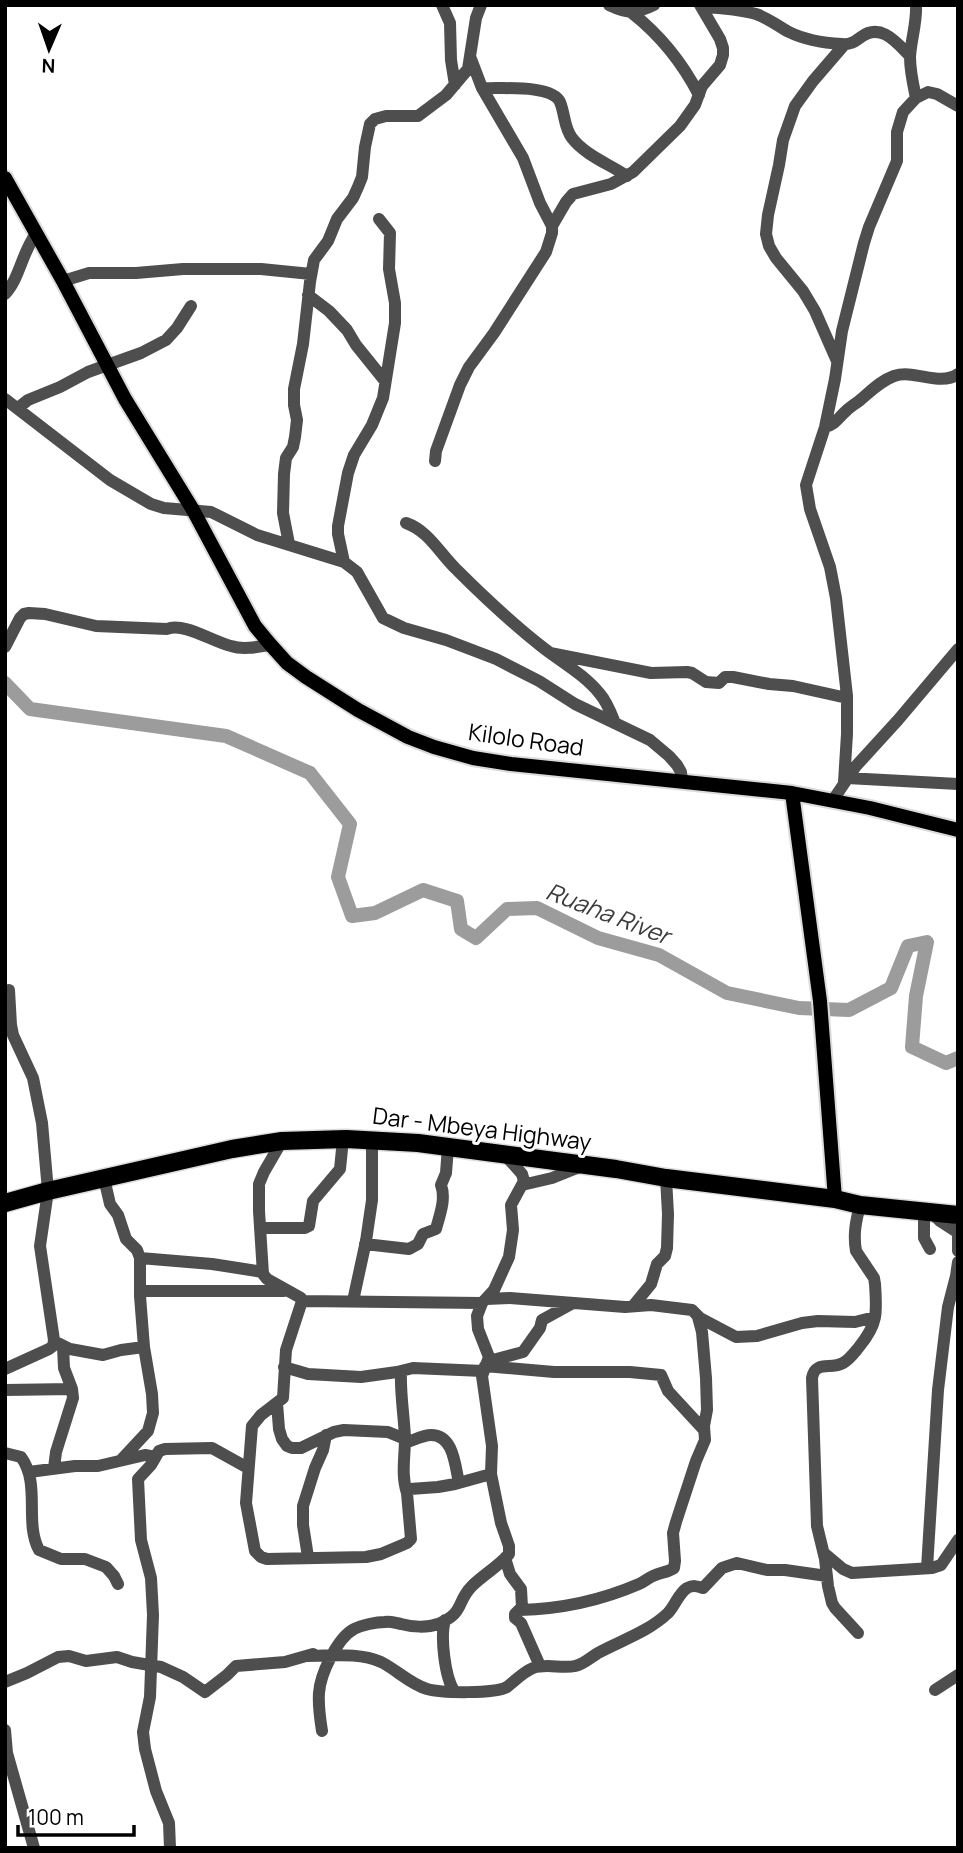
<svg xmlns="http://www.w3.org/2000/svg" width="963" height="1853" font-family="Manrope,sans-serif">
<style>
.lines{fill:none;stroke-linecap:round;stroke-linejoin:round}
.river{stroke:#9c9c9c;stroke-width:14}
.major-casing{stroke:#dbdbdb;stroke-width:18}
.highway-casing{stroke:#dbdbdb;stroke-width:21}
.minor{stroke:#4e4e4e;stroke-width:12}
.major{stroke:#000;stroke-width:14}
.highway{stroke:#000;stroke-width:18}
.labels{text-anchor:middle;stroke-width:6;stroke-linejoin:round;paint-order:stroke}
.street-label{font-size:23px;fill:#000;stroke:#fff}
.water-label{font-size:24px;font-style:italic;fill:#3d3d3d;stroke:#fff}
</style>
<rect width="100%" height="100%" fill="#fff"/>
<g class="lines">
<path class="river" d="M 5,683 L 30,709 L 226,736 L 310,773 L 350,824 L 338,877 L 352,916 L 375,913 L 423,890 L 457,901 L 461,929 L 476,938 L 507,909 L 537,908 L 598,938 L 659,955 L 727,993 L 799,1008 L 849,1010 L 891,988 L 908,946 L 927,942 L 916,996 L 912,1047 L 946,1063 L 958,1058"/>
<defs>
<path id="major" d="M 5,178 L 63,281 L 125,399 L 193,510 L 255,626 L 269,643 L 287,663 L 306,677 L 358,710 L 408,737 L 434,747 L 473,758 L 511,764 L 792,793 L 870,808 L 958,830
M 792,793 L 820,1001 L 835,1199"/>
<path id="highway" d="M 5,1203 L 48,1191 L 232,1149 L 282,1141 L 346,1139 L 418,1143 L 616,1169 L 666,1178 L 835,1199 L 860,1205 L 958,1215"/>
</defs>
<use href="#major" class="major-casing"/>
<use href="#highway" class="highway-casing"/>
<path class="minor" d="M 442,5 L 450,23 L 451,60 L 455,85
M 609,5 C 628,14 636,14 654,5
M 916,5 C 917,23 911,39 910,57 C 910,71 913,84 916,98
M 702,7 C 721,8 738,9 756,14 C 768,18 778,26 789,32 C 805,40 824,43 842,44 C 850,45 854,42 861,37 C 881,22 897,43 910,56
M 632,13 C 660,35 683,64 699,95
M 482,88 C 499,89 552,84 560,102 C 565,114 564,128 572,138 C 585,155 609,164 627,176
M 552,226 L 566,202 L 573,194 L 611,184 L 633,172 L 680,126 L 695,105 L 702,86 L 720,65 L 723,55 L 723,48 L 720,39 L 700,5
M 63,281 L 89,273 L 136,273 L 183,269 L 261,269 L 311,274
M 5,294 C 20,278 22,252 36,234
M 308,295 L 329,311 L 347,330 L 356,345 L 385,381
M 837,361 L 815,311 L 803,291 L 776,258 L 769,246 L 766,234 L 768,215 L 779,165 L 783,140 L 795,106 L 813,81 L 844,45
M 5,399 L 110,480 L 151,504 L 164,508 L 211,512 L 257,535 L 344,562 L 357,572 L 383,618 L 404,628 L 446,640 L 496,659 L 539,681 L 575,704 L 650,740 L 669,756 L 677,765 L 681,772 L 682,782
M 18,408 L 28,400 L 60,387 L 88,372 L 141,353 L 166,340 L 177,328 L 191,306
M 825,427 C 836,424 838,418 846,411 C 850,407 855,404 859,401 C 870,392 880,381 894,376 C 915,369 939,387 958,374
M 435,461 L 436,451 L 460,385 L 469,367 L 494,333 L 546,252 L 552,233 L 552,226 L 540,203 L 523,158 L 482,88 L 471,59
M 406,523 C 429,531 440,554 457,570 C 484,597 512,623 541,646 C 561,662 584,674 600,694 C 607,702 611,713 615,723
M 289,544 L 283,513 L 284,474 L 286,458 L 293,447 L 295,437 L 297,420 L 294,405 L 294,389 L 303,344 L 310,282 L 314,260 L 328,241 L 337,219 L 353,198 L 358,187 L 362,177 L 365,147 L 370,124 L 375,119 L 386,116 L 418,116 L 446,95 L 468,69 L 476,18 L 481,5
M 344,562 L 338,534 L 338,526 L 348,473 L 354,455 L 372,425 L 383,398 L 395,323 L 395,303 L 389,269 L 390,233 L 379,219
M 5,647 L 20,618 L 24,614 L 29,613 L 45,614 L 96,626 L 167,629 C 184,622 213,642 231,646 C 243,650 258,647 270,645
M 550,653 L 651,673 L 687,672 L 692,673 L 706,682 L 719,683 L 725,677 L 733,677 L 769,684 L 793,686 L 847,698
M 847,778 L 958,784
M 844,782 L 847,734 L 847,696 L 836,598 L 830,567 L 810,509 L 806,485 L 825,427 L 835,379 L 842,331 L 864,243 L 869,227 L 897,161 L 897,132 L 903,112 L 916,98 L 928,92 L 937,94 L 958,106
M 833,800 L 856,766 L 898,720 L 958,649
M 282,1141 L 264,1172 L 259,1184 L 259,1211 L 263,1274 L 267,1279 L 301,1298 L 302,1301 L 286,1350 L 283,1398 L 261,1415 L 252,1426 L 246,1503 L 255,1551 L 261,1557 L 267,1559 L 366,1557 L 381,1554 L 407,1543 L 411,1539 L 407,1493 L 410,1489 L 438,1487 L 455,1484 L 491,1474
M 104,1178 L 110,1204 L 118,1215 L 126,1239 L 137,1250 L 140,1258 L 140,1296 L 144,1347 L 152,1394 L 153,1413 L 148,1431 L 121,1460
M 522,1185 L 552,1178 L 582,1166
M 924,1212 L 924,1238 L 930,1249
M 932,1213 L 940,1221 L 957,1232
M 260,1228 L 305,1228 L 309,1226 L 313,1201 L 340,1169 L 343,1139
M 958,1231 L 958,1251
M 365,1244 L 409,1249 L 418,1244 L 423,1234 L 436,1229 C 440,1214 446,1199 441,1185 L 446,1173 L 448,1147
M 140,1258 L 212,1264 L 263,1272
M 140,1291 L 284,1291
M 486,1299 L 510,1298 L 625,1307 L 651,1305 L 692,1310 L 700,1318 L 736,1337 L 757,1336 L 802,1323 L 818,1321 L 855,1322 L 875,1317
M 302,1301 L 482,1303
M 353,1301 L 366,1241 L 372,1200 L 372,1139
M 633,1306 L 651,1284 L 657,1264 L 665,1256 L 667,1248 L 668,1214 L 666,1178
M 58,1343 L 70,1349 L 103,1355 L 121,1350 L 144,1347
M 489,1361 L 523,1352 L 540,1328 L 542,1320 L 573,1303
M 485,1366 L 554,1372 L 630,1372 L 661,1375 L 668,1391 L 704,1430
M 284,1367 L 308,1374 L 361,1377 L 397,1372 L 413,1368 L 483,1371
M 5,1369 L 49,1349 L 53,1346 L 54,1340 L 40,1246 L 48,1191 L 42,1123 L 33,1078 L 13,1035 L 11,1025 L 9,990
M 401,1371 C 400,1393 404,1415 405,1438 C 405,1457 401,1475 407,1493
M 5,1390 L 72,1389
M 277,1403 L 279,1429 L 282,1439 L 287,1446 L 292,1448 L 301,1448 L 334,1432 L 344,1430 L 388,1432 L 405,1439
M 405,1443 C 412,1441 423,1435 431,1435 C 454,1435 455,1466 459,1483
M 5,1453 L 21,1457 C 41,1484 24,1522 39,1550 L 61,1559 L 85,1559 L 106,1567 L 114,1576 L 118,1584
M 54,1468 L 56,1452 L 73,1398 L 72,1389 L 64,1368 L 63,1347
M 29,1472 L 75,1466 L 98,1466 L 145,1455 L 155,1457
M 824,1553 L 843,1569 L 852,1573 L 932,1568 L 941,1565 L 958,1540
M 308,1557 L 303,1525 L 303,1506 L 315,1468 L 323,1450 L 326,1435
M 505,1558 L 510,1574 L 521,1589 L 522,1607 L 515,1614 L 515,1618 L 521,1623 L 540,1666
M 927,1568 L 938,1390 L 948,1307 L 956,1276 L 958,1262
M 520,1610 C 560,1609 602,1600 639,1584 C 644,1582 648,1578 653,1576 C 660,1572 667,1573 674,1568 L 675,1561 L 673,1533 L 676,1522 L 696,1461 L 705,1440 L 704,1426 L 707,1410 L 706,1378 L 702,1332 L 698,1317
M 445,1620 C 440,1637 445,1677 454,1691
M 858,1633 L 835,1608 L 832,1603 L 828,1586 L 825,1559 L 817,1526 L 812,1378 C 815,1360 831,1370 843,1363 C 850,1359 854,1353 859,1347 C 878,1324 877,1313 875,1284 L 874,1278 L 856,1251 C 853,1234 856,1221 860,1205
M 307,1656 C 331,1656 359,1652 381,1662 C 397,1670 410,1684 427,1689 C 441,1693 495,1694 507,1687 C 515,1681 523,1672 533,1668 C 546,1663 562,1669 575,1666 C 583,1665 591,1657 598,1653 C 622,1640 648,1632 668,1613 C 675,1606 678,1594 687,1588 C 693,1585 697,1586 703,1588 L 722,1568 L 737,1563 L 767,1570 L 785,1570 L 827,1576
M 5,1682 L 27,1673 L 58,1657 L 69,1656 L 86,1661 L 117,1657 L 132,1662 L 161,1667 L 183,1677 L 205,1692 L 227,1675 L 236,1666 L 285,1662 L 313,1654
M 935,1690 L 958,1675
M 5,1730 L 7,1753 L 34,1848
M 322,1731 C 320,1718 318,1706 319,1693 C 320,1675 337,1638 354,1629 C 362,1625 376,1622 385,1622 C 390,1621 395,1623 401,1624 C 412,1627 427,1628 438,1624 C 465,1613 456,1602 472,1586 C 484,1574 498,1567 509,1554 L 509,1546 L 501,1523 L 491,1474 L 492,1446 L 482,1376 L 489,1357 L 478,1329 L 477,1316 L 482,1303 L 494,1290 L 509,1257 L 513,1230 L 511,1205 L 524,1181 L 522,1174 L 505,1155
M 170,1848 L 169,1823 L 156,1791 L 145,1749 L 143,1732 L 150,1697 L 153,1615 L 151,1578 L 141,1540 L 138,1479 L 151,1465 L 159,1451 L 165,1449 L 212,1448 L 248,1468"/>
<use href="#major" class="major"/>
<use href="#highway" class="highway"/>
</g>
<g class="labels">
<g class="street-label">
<text transform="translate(526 740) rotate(8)" y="8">Kilolo Road</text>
<text transform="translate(482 1129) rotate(7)" y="8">Dar - Mbeya Highway</text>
</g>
<g class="water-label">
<text transform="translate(608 914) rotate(21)" y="8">Ruaha River</text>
</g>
</g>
<rect width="963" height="1853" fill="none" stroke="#000000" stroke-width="14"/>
<g transform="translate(49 49) rotate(182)" stroke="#ffffff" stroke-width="5" paint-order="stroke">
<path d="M0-5L12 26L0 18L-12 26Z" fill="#000000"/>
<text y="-10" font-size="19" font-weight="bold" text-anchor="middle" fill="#000000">N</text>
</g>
<path d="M18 1825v10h116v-10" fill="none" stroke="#000000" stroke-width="3.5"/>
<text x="28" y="1825" font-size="21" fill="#000000" stroke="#ffffff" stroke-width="5" paint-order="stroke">100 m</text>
</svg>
